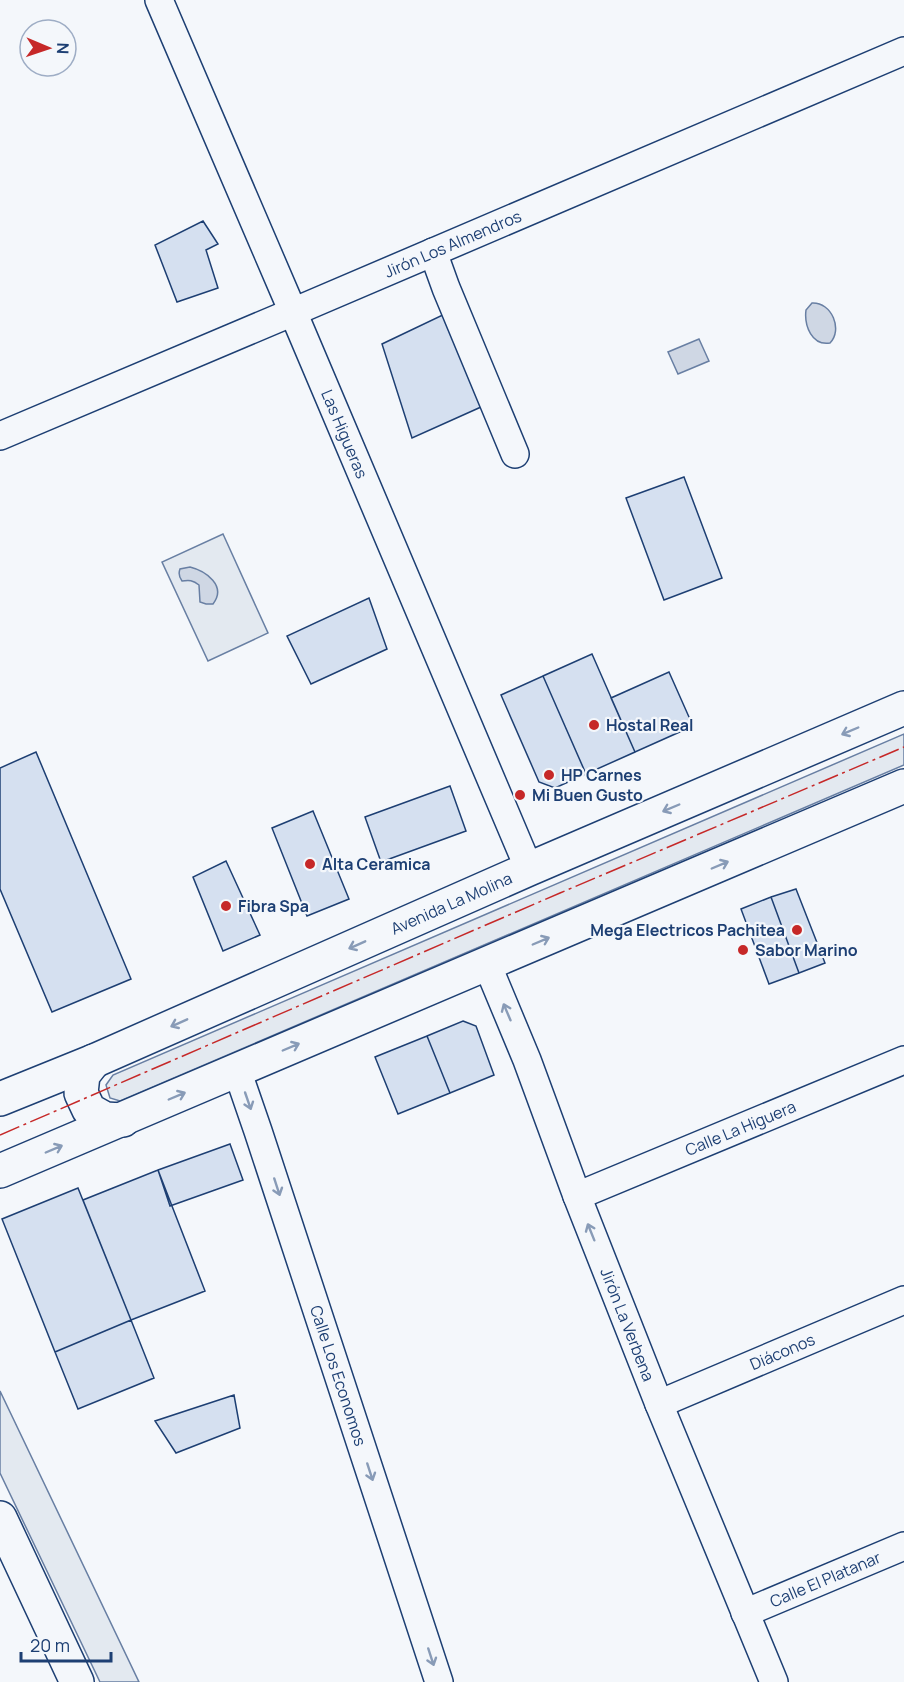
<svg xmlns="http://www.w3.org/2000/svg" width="904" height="1682" font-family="Manrope,sans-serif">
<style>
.green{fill:#e3e9f0;stroke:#687fa3;stroke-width:1.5}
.water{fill:#cfd7e4;stroke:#687fa3;stroke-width:1.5}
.building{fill:#d5e0f0;stroke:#1d3f73;stroke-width:1.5}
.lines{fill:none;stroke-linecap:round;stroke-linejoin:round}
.street-casing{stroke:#1d3f73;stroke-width:30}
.secondary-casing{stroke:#1d3f73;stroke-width:36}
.street{stroke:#f4f7fb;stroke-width:27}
.secondary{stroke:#f4f7fb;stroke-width:33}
.power{stroke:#c62828;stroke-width:1.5;stroke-dasharray:21 4.5 3 4.5;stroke-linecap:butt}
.oneway{stroke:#889bb7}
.poi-dot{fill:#c62828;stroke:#f4f7fb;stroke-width:2}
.labels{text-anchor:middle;stroke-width:4.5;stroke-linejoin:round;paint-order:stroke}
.street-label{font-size:16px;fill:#1d3f73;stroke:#f4f7fb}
.poi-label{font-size:16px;font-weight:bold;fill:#1d3f73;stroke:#f4f7fb;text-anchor:start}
</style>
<rect width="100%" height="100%" fill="#f4f7fb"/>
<path class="green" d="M 223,534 L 268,633 L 208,661 L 162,562 Z
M 904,734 L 904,765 L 120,1101 L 110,1098 L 106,1085 L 113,1075 Z
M 0,1391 L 139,1682 L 100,1682 L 0,1473 Z"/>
<path class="water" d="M 812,303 C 832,302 843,330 830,343 C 812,346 804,326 806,310 Z
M 699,339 L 709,361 L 678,374 L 668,352 Z
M 190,567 C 206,571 227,586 213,604 L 206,604 L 200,602 L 199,585 C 193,580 189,580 182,581 C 179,577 178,574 180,569 Z"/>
<path class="building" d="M 203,221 L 218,244 L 206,250 L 218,288 L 177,302 L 155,245 Z
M 451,311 L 481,407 L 412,438 L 382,344 Z
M 684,477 L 722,578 L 664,600 L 626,498 Z
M 369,598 L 387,649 L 311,684 L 287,636 Z
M 592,654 L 635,752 L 586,774 L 543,676 Z
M 669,672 L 693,726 L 635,752 L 611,698 Z
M 543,676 L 586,774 L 555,788 L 539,782 L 501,695 Z
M 36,752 L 131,979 L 52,1012 L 0,889 L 0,768 Z
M 450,786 L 466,831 L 381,862 L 365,817 Z
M 313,811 L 349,899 L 307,916 L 272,828 Z
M 226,861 L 260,935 L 223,951 L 193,877 Z
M 796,889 L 825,963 L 799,973 L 771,897 Z
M 771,897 L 799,973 L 769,984 L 741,909 Z
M 463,1021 L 476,1026 L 494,1075 L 450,1093 L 427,1036 Z
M 427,1036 L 450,1093 L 398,1114 L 375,1057 Z
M 230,1144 L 243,1180 L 170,1206 L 158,1170 Z
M 158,1170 L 205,1291 L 131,1320 L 83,1200 Z
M 78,1188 L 131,1320 L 55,1352 L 2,1219 Z
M 131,1320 L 154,1378 L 78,1409 L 55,1352 Z
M 234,1395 L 240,1428 L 176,1453 L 155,1421 Z"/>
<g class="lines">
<defs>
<g id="street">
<path id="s1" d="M 159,0 L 293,312 L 529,869"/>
<path d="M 433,252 L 446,288 L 515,454"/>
<path id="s2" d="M 0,436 L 293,312 L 904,51"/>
<path id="s3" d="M 487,964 L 527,1060 L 577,1196 L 659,1404 L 774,1682"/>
<path id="s4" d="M 237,1070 L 258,1131 L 439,1682"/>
<path id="s5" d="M 577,1196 L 904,1060"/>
<path id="s6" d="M 659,1404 L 904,1300"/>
<path id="s7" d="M 745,1613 L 904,1546"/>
</g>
<g id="secondary">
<path d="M 94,1061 L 83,1075 L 81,1093 L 89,1110 L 105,1119 L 123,1120"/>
<path id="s8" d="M 0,1099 L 94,1061 L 529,869 L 904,708"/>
<path d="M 0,1171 L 904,786"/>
<path d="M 0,1518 L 77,1682"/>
</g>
</defs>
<use href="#street" class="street-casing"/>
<use href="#secondary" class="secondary-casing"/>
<use href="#street" class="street"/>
<use href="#secondary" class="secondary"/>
<path class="power" d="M 0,1135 L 560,893 L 904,747"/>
</g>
<defs><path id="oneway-shaft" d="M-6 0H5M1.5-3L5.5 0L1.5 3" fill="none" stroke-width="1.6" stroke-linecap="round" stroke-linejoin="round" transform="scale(1.5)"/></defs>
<g class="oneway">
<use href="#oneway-shaft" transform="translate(850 731) rotate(157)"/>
<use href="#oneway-shaft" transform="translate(671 808) rotate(157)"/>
<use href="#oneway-shaft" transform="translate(720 865) rotate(-23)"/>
<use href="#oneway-shaft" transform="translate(541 941) rotate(-23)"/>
<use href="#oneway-shaft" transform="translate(357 945) rotate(156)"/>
<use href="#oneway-shaft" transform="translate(507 1012) rotate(-113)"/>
<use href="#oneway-shaft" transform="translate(179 1023) rotate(156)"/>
<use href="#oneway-shaft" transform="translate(291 1047) rotate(-23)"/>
<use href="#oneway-shaft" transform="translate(177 1096) rotate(-23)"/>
<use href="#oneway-shaft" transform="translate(248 1101) rotate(71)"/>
<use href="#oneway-shaft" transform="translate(54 1149) rotate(-23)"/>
<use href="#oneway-shaft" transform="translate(277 1187) rotate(72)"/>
<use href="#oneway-shaft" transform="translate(591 1232) rotate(-112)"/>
<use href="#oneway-shaft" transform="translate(370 1472) rotate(72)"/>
<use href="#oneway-shaft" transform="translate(431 1657) rotate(72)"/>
</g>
<g class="poi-dot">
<circle cx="594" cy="725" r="6"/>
<circle cx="549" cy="775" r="6"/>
<circle cx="520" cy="795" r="6"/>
<circle cx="310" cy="864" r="6"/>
<circle cx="226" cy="906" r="6"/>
<circle cx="797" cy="930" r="6"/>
<circle cx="743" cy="950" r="6"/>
</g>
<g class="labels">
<g class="street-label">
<text dy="6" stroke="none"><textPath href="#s2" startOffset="492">Jirón Los Almendros</textPath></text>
<text dy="6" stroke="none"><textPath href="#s1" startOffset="472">Las Higueras</textPath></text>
<text dy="6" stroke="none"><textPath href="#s8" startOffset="492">Avenida La Molina</textPath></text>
<text dy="6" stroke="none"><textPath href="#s5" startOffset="177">Calle La Higuera</textPath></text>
<text dy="6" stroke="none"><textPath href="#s3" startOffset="387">Jirón La Verbena</textPath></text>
<text dy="6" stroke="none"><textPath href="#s6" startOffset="134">Diáconos</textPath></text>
<text dy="6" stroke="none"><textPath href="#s4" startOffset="322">Calle Los Economos</textPath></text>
<text dy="6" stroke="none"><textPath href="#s7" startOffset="87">Calle El Platanar</textPath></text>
</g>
<g class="poi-label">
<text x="606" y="731">Hostal Real</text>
<text x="561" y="781">HP Carnes</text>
<text x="532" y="801">Mi Buen Gusto</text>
<text x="322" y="870">Alta Ceramica</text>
<text x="238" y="912">Fibra Spa</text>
<text x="785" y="936" text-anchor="end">Mega Electricos Pachitea</text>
<text x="755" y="956">Sabor Marino</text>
</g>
</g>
<g transform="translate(48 48) rotate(92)"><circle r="28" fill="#f4f7fb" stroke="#9eadc5" stroke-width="1.5"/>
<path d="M0-4.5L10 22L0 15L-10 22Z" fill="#c62828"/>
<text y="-9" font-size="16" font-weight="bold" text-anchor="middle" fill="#1d3f73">N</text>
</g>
<path d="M21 1652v9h90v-9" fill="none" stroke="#1d3f73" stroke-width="3"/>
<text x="30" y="1652" font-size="18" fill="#1d3f73" stroke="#f4f7fb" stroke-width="4.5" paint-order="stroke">20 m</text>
</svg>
